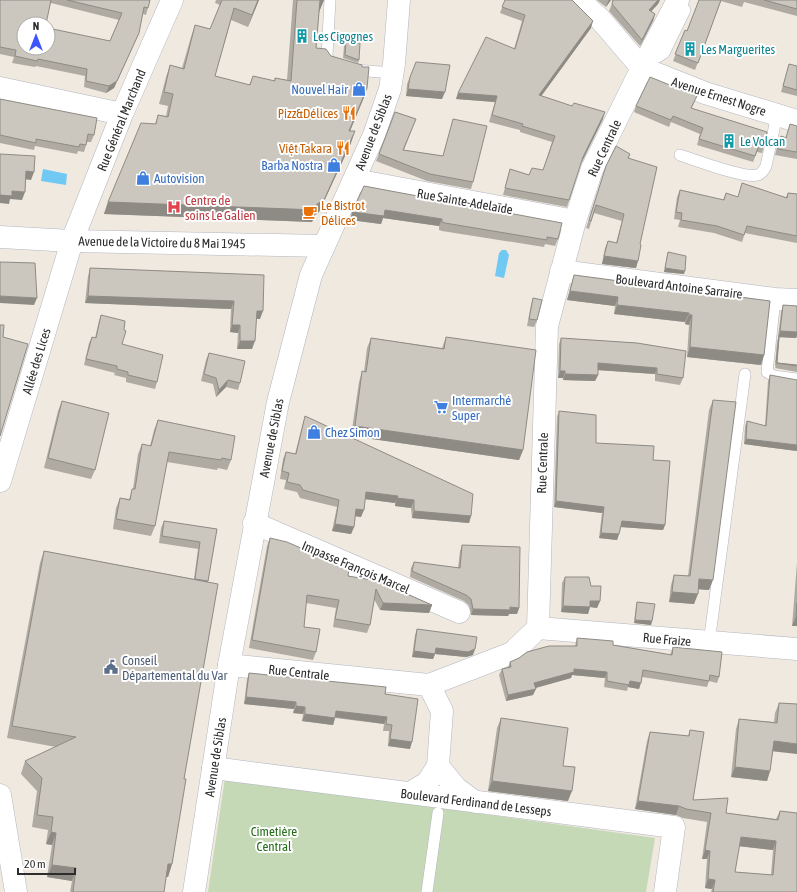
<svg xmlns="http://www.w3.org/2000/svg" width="797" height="892" font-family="'Asap Condensed',sans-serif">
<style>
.cemetery{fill:#c5d9b6}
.water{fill:#70c9f3}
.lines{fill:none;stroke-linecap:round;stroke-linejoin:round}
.lane-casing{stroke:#b3b5c1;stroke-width:12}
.street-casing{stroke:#b3b5c1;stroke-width:23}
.secondary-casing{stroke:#b3b5c1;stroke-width:23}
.lane{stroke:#fff;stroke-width:11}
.street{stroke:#fff;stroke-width:22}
.secondary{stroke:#fff;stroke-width:22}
.wall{fill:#afaba3;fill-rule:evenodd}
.shaded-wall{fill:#8e8b85}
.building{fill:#cbc7be;stroke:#8e8b85;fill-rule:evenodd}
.labels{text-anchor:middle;stroke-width:4;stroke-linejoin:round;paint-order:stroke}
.culture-label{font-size:13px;fill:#0d838f;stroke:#fff;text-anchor:start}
.shop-label{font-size:13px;fill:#366cbe;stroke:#fff;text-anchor:start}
.street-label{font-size:13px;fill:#2d2d2d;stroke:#fff}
.food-label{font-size:13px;fill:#c56008;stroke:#fff;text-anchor:end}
.health-label{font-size:13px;fill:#be3a42;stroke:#fff;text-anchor:start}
.service-label{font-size:13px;fill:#4e5e75;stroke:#fff;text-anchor:start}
.park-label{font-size:13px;fill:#266f19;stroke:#fff}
</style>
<rect width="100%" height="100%" fill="#efe9df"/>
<path class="cemetery" d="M 225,778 L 655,838 L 646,892 L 208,892 Z"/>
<path class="water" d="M 43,169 L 67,174 L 66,185 L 41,181 Z
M 502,250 L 506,250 L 509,255 L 504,278 L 495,276 L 499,253 Z"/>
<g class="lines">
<defs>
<path id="lane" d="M 330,0 L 327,56 L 329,61 L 332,63
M 647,58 L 658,57 L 664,53 L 685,10
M 355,70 L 393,73
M 680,155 C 695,160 745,179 758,175 C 763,173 764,170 766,166 L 777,115
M 775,299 L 767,372 L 774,376 L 797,379
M 709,643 L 745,374
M 427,892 L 438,813"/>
<path id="street" d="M 579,0 L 600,19 L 642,68 L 705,93 L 797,121
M 0,88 L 122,114
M 355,180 L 575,221
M 561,271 L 775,299 L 797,300
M 0,481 L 72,241 L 122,114 L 172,0
M 254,523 L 459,612
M 538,628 L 797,649
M 229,665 L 429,685 L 512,653 L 538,628 L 547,326 L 575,221 L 592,169 L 642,68 L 678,0
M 429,685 L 442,711 L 438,766
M 213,768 L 674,827 L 665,892
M 410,793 L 427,783 L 438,766 L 456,788 L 475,802"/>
<path id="secondary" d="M 0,237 L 72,241 L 324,246
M 0,795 L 16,892
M 194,892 L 229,665 L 278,402 L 311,275 L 374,135 L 390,89 L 394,64 L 399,0"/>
</defs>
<use href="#lane" class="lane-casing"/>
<use href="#street" class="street-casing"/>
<use href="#secondary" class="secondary-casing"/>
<use href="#lane" class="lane"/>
<use href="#street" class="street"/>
<use href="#secondary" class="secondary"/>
</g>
<path class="wall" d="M 0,0 L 150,0 L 146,15 L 143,14 L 136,39 L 114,88 L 106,93 L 84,87 L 85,76 L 36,66 L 35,67 L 12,63 L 14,57 L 0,54 ZM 51,3 L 119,20 L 110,41 L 24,24 Z
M 216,0 L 259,0 L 248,27 L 231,20 L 215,76 L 249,85 L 253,76 L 274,81 L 275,78 L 287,80 L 293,0 L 324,0 L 319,12 L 316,48 L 331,56 L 362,67 L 367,88 L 350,131 L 351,143 L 319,212 L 315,215 L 312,222 L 104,214 L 108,202 L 155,124 L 158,115 L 166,116 L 168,106 L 159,104 L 166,77 L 170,65 L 182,68 L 191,37 L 195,25 L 210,29 L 220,5 L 215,3 Z
M 505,0 L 591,28 L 541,96 L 603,119 L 581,162 L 567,207 L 503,195 L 510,169 L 529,175 L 543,170 L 552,142 L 520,132 L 520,130 L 489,122 L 495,102 L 456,99 L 458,93 L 514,49 L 522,21 L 500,13 Z
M 597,0 L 660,0 L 658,4 L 651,11 L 655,14 L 653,21 L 640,46 L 609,11 L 613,1 L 611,0 L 606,7 Z
M 699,0 L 797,0 L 797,16 L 744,2 L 742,7 L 721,1 L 695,70 L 673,61 L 685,30 L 687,31 Z
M 346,42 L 359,60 L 358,63 L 343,58 L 344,46 Z
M 789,64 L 797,66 L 797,96 L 781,92 Z
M 410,77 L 442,99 L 406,96 L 407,84 Z
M 0,99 L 94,135 L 91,142 L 87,142 L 84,152 L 78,151 L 77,154 L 35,146 L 34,150 L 0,143 Z
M 694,103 L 691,109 L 764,146 L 762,153 L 757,152 L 753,162 L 697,145 L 700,134 L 671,122 L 669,127 L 634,112 L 636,106 Z
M 395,112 L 416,119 L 404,150 L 443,156 L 453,119 L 473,182 L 471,189 L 427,181 L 376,161 Z
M 790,124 L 797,126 L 797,159 L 775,155 L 778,143 L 781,136 L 786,137 Z
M 630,154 L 629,158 L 640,244 L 636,268 L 602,264 L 605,248 L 608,241 L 616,243 L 622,221 L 594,213 L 589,229 L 586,228 L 604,174 Z
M 364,186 L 558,239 L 555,246 L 545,244 L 544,247 L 442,231 L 439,230 L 439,226 L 383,218 L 381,224 L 350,220 Z
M 680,190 L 723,200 L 726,193 L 737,197 L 786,197 L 788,193 L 797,194 L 797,243 L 745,233 L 742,242 L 714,233 L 678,227 L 680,220 L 674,219 L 677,197 Z
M 668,252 L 684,274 L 664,272 L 667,256 Z
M 90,268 L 264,275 L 260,319 L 256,319 L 252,349 L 237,349 L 238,333 L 230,332 L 231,309 L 85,303 L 88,276 Z
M 574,275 L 770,301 L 764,355 L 761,365 L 687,357 L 689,325 L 685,324 L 685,322 L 614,314 L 615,306 L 567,300 L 571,285 Z
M 533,298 L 537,320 L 534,327 L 527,326 L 531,305 Z
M 783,305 L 797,306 L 797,336 L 796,338 L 778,337 L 781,312 Z
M 101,315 L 122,344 L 157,382 L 155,389 L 126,382 L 126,378 L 114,375 L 115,373 L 84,365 L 89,343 L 92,337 L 95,338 L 99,321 Z
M 446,337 L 523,450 L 519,460 L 351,436 L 359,382 L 362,371 L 364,372 L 367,348 L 371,338 L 442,348 Z
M 779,337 L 777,363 L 797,365 L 797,372 L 775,368 L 776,366 L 775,366 L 777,341 Z
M 561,338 L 637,343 L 683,378 L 680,385 L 655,381 L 655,374 L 598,370 L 598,375 L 595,381 L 563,380 L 563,378 L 558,378 L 559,344 Z
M 209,353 L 240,383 L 238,390 L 226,387 L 216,397 L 213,384 L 201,381 L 206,360 Z
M 770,375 L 797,451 L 744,444 L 745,426 L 747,421 L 765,426 L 768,381 Z
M 713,400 L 709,590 L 698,589 L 694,604 L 669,602 L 671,585 L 674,575 L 688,576 L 709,410 Z
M 62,401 L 95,470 L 91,479 L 44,468 L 58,411 Z
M 559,411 L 596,443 L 653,460 L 665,525 L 663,530 L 621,527 L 619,534 L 617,540 L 599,538 L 602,513 L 554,507 L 557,417 Z
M 305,416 L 471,516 L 469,523 L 412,518 L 411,508 L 395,506 L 395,503 L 365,499 L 361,517 L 355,516 L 354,527 L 351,534 L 332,531 L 337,507 L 300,498 L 297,492 L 284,489 L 286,480 L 280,479 L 283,459 L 286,452 L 295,454 L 303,423 Z
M 158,420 L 231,460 L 227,470 L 218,468 L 217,470 L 167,462 L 155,526 L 151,536 L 113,529 L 116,508 L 120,498 L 129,499 L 133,489 L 138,454 L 142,444 L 150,446 L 154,430 Z
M 164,521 L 217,529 L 208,582 L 184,779 L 172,864 L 168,877 L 166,877 L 164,892 L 70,892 L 72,881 L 47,877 L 52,845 L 46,844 L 48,830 L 32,827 L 37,791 L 21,774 L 25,761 L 56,747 L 7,738 L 40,563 L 44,551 L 194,579 L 198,549 L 159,543 L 161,528 Z
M 270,538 L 348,576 L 370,580 L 371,578 L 432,605 L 429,613 L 380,610 L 374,599 L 370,625 L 367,633 L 333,627 L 336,608 L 306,603 L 304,627 L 316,652 L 313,660 L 249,648 L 267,546 Z
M 462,545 L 519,608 L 517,614 L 509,614 L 508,616 L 471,615 L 469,605 L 464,601 L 410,577 L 411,568 L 414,562 L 458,568 L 460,551 Z
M 797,563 L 797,626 L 792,626 Z
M 565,577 L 591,586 L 600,601 L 597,608 L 590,607 L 588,614 L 561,612 L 562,583 Z
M 637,602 L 652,621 L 651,625 L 634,623 L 636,606 Z
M 417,629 L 473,655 L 466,657 L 435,654 L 433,659 L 412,657 L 415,635 Z
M 577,638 L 613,645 L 670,655 L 673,647 L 719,677 L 717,683 L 709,681 L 707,687 L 642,677 L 639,689 L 628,687 L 627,691 L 604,687 L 605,678 L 572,675 L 571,678 L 535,688 L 533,695 L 506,701 L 499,675 L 502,669 L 508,667 L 510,662 L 575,646 Z
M 249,673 L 385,694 L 410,749 L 388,746 L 389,731 L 383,731 L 384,724 L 335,718 L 333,725 L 302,721 L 303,714 L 293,713 L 294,709 L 244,704 L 247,679 Z
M 779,703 L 797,704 L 773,751 L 770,771 L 767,781 L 731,777 L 736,729 L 739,719 L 774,722 L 775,713 Z
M 501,718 L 563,766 L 568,801 L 488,791 L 497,728 Z
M 690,730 L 693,800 L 726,813 L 776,819 L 780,811 L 797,892 L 711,892 L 712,889 L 705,888 L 707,859 L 702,859 L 707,822 L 683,818 L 676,815 L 635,809 L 647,741 L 650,732 L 688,736 ZM 739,846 L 773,850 L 771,875 L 735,872 Z"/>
<path class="shaded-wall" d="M 258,0 L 259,0 L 248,27 L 252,15 Z
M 320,0 L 324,0 L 319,12 L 316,12 Z
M 609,0 L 611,0 L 606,7 L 608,1 Z
M 658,0 L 660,0 L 658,4 L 647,16 L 649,10 Z
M 655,14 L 653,21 L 640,46 L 642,40 Z
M 593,21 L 591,28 L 537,102 L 539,95 Z
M 139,33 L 136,39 L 114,88 L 106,93 L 109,86 Z
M 367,88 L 363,100 L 345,143 L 349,131 Z
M 408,89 L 445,92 L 442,99 L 406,96 Z
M 458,93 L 497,96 L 495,102 L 456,99 Z
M 605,112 L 603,119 L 581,164 L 583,157 Z
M 355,131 L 351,143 L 319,212 L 315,215 L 312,222 L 104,214 L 108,202 L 317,204 Z
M 26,171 L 34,172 L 31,180 L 23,179 Z
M 12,191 L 25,192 L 22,200 L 10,199 L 9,204 L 0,203 L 0,195 Z
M 385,210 L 442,219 L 439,226 L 383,218 L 381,224 L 350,220 L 352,212 Z
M 604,256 L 638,261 L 636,268 L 602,264 Z
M 665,268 L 685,271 L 684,274 L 664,272 Z
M 570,291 L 618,297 L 615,306 L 567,300 Z
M 0,296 L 37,298 L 34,305 L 0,303 Z
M 88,296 L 234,301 L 231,309 L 85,303 Z
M 617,305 L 689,313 L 685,322 L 614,314 Z
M 257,311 L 263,311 L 260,319 L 254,319 Z
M 689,315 L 692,315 L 689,325 L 685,324 Z
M 232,325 L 240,325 L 238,333 L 230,332 Z
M 780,331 L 797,332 L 797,336 L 796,338 L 778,337 Z
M 240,341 L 255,341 L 252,349 L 237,349 Z
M 690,347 L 764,355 L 761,365 L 687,357 Z
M 598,363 L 657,368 L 655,374 L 596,370 Z
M 560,371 L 565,371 L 563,378 L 558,378 Z
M 565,374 L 598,375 L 595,381 L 563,380 Z
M 228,380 L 226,387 L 216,397 L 219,390 Z
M 355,426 L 523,450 L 519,460 L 351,436 Z
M 746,439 L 797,445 L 797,451 L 744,444 Z
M 366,492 L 398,496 L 395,503 L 364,499 Z
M 397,498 L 414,500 L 411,508 L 395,506 Z
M 556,501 L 604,507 L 602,513 L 554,507 Z
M 356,509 L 364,510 L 361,517 L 354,516 Z
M 414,511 L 471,516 L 469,523 L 412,518 Z
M 622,521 L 665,525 L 663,530 L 620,527 Z
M 335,524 L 354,527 L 351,534 L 332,531 Z
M 601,533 L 619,534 L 617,540 L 599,538 Z
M 699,579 L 713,580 L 709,590 L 695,589 Z
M 672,592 L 698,594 L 694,604 L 669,602 Z
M 590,601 L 600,601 L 597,608 L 590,607 L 588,614 L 561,612 L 563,606 Z
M 383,603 L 432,605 L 429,613 L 380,610 Z
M 510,607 L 519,608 L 517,614 L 509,614 L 508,616 L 471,615 L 473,609 Z
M 796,616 L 797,616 L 797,626 L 792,626 Z
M 635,620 L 652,621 L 651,625 L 634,623 Z
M 436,648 L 475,649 L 473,655 L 466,657 L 435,654 L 433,659 L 412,657 L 414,651 Z
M 574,669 L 607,672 L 605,678 L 572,675 L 571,678 L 532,689 L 534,683 Z
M 630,681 L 641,683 L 639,689 L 628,687 Z
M 536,689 L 533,695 L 506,701 L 508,695 Z
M 246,697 L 296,702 L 294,709 L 244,704 Z
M 296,706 L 305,707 L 303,714 L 293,713 Z
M 336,711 L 387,717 L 384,724 L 334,717 Z
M 305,714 L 335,718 L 333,725 L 302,721 Z
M 390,739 L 412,742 L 410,749 L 388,746 Z
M 774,741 L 797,744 L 797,754 L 770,751 Z
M 735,767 L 770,771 L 767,781 L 731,777 Z
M 492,781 L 572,791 L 568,801 L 488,791 Z
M 638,801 L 679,806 L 676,815 L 635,809 Z
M 51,832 L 56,833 L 52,845 L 46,844 Z
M 741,837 L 776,841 L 773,850 L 737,846 Z
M 705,850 L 710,851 L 707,859 L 702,859 Z
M 168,864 L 172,864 L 168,877 L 163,877 Z
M 52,865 L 76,868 L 72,881 L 47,877 Z
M 708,879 L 715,880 L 712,889 L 705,888 Z"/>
<path class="building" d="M 0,0 L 51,0 L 46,24 L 24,24 L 24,48 L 48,48 L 48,28 L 110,41 L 122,13 L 67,0 L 150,0 L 148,8 L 144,7 L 139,33 L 117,81 L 109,86 L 86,81 L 87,69 L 38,59 L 37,61 L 15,56 L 16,50 L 0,47 Z
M 222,0 L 258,0 L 252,15 L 234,8 L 215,76 L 250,85 L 253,76 L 275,81 L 275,78 L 291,81 L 297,0 L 320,0 L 316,48 L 326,49 L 331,56 L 362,65 L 362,67 L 369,67 L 367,88 L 349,131 L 355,131 L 324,200 L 317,204 L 316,210 L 108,202 L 141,123 L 156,124 L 158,115 L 168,117 L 173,94 L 164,92 L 170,65 L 184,69 L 195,25 L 210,29 Z
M 505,0 L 572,0 L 593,21 L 539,95 L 572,106 L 574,103 L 605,112 L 583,157 L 569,200 L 505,188 L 510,169 L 529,175 L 532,168 L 543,170 L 555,136 L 522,126 L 523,124 L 492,115 L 497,96 L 458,93 L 486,37 L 515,49 L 525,15 L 502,7 Z
M 613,0 L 658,0 L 649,10 L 655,14 L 642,40 L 612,4 Z
M 699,0 L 721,0 L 698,63 L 675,54 L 685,30 L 687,31 Z
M 764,0 L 797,0 L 797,9 Z
M 346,42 L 360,43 L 359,60 L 345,55 Z
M 416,62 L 450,65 L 445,92 L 408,89 L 410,77 Z
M 789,64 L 797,66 L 797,90 L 783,86 Z
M 650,77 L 697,96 L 691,108 L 767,132 L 764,146 L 759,145 L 755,156 L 699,139 L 703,128 L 673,116 L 671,120 L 636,106 Z
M 0,99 L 97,118 L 94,135 L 88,134 L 86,145 L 80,144 L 79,147 L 36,139 L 36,143 L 0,135 Z
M 395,112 L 416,119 L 403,150 L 443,156 L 453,119 L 487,126 L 473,182 L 430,174 L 379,154 Z
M 790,124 L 797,126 L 797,152 L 778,149 L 781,136 L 786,138 Z
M 616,146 L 630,154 L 628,158 L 657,167 L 640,244 L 641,245 L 638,261 L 604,256 L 608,241 L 617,243 L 624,214 L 596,205 L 591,221 L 589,220 L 606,166 Z
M 0,154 L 35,156 L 34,172 L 26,171 L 25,192 L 12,191 L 12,196 L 0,195 Z
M 742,183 L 787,198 L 788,193 L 797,194 L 797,236 L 747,226 L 744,235 L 717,226 L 681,220 L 682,213 L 676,212 L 680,190 L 724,200 L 726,193 L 738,197 Z
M 364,186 L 562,223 L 558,239 L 547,237 L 547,240 L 445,223 L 442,222 L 442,219 L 385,210 L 384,216 L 352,212 Z
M 668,252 L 686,256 L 685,271 L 665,268 Z
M 0,262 L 35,263 L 37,298 L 0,296 Z
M 90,268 L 264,275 L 263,311 L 257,311 L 255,341 L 240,341 L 240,325 L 232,325 L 234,301 L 88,296 Z
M 574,275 L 770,301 L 764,355 L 690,347 L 692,315 L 689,315 L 689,313 L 617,305 L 618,297 L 570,291 Z
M 533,298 L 542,300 L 537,320 L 529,319 Z
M 783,305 L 797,306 L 797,332 L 780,331 Z
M 101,315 L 125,321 L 124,330 L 126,331 L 122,344 L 163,355 L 157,382 L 128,375 L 128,372 L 117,369 L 117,366 L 86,359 L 92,337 L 96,338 Z
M 0,325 L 4,325 L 3,337 L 28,344 L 0,436 Z
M 446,337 L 536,350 L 523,450 L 355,426 L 362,371 L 366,372 L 371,338 L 444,349 Z
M 779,337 L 777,363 L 776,363 Z
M 561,338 L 637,343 L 686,351 L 683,378 L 657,374 L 657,368 L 598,363 L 598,375 L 565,374 L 565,371 L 560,371 Z
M 209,353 L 245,361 L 240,383 L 228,380 L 219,390 L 216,378 L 204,374 Z
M 777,363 L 797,365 L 797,366 Z
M 770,375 L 797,380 L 797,445 L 746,439 L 747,421 L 766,426 Z
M 713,400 L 736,402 L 713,580 L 699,579 L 698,594 L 672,592 L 674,575 L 690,576 Z
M 62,401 L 109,413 L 95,470 L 48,458 Z
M 559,411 L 596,415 L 596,443 L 654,446 L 653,460 L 670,461 L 665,525 L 622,521 L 619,534 L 601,533 L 604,507 L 556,501 Z
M 305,416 L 473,494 L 471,516 L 414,511 L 414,500 L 397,498 L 398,496 L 366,492 L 364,510 L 356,509 L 354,527 L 335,524 L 339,500 L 303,490 L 300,485 L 287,482 L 289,473 L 282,471 L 286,452 L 296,454 Z
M 158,420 L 235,436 L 231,460 L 222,458 L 221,460 L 169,452 L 155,526 L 116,519 L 120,498 L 130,500 L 132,489 L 135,489 L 142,444 L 151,446 Z
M 164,521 L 217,529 L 208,581 L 195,579 L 200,542 L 162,536 Z
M 270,538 L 287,542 L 349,569 L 348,576 L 372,580 L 371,578 L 432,605 L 383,603 L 376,589 L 370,625 L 335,619 L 339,600 L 307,595 L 304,627 L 320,629 L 316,652 L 252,640 Z
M 462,545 L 520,547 L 519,608 L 510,607 L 510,610 L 473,609 L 471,599 L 466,595 L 412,571 L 414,562 L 460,568 Z
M 44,551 L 218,584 L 184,779 L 186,779 L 172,864 L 168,864 L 164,892 L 73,892 L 76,868 L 52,865 L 56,833 L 51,832 L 53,817 L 37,815 L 42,778 L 25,761 L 76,737 L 12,726 Z
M 565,577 L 589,577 L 591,586 L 601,586 L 600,601 L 590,601 L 590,607 L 563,606 Z
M 637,602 L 655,604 L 652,621 L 635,620 Z
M 797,603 L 797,616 L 796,616 Z
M 417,629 L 477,637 L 475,649 L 468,652 L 436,648 L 435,654 L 414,651 Z
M 577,638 L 613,641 L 613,645 L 672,655 L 673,647 L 722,652 L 719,677 L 710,675 L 709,681 L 643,670 L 641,683 L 630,681 L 629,685 L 607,681 L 607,672 L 574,669 L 574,672 L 534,683 L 536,689 L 508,695 L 502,669 L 511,667 L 510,662 L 519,658 L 527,652 L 549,646 L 577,646 Z
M 249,673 L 386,687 L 385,694 L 418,699 L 412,742 L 390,739 L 392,725 L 386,724 L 387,717 L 336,711 L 335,718 L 305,714 L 305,707 L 296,706 L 296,702 L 246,697 Z
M 779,703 L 797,704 L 797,744 L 774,741 L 770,771 L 735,767 L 739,719 L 777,723 Z
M 501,718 L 568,728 L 563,766 L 575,767 L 572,791 L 492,781 Z
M 690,730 L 704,732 L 693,800 L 728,798 L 726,813 L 778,820 L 780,811 L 797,813 L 797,892 L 713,892 L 715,880 L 708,879 L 710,851 L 705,850 L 711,813 L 686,809 L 679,806 L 638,801 L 650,732 L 689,736 ZM 741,837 L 776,841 L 773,875 L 735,872 Z"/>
<defs>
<symbol id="building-bare" viewBox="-9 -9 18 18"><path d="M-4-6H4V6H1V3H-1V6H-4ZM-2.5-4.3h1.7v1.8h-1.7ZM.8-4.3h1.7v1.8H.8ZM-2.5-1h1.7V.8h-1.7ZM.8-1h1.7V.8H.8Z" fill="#0f9aa8" stroke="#fff" stroke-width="2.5" paint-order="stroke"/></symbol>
<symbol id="shop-bare" viewBox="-9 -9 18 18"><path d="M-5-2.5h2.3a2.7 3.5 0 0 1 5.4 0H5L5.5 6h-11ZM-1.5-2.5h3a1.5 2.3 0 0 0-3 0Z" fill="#3f7fe0" stroke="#fff" stroke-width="2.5" paint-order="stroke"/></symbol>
<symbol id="restaurant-bare" viewBox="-9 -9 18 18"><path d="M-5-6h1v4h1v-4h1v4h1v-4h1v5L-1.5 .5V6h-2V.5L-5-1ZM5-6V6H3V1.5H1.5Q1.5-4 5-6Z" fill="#e8710a" stroke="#fff" stroke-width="2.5" paint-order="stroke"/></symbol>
<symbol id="hospital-bare" viewBox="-9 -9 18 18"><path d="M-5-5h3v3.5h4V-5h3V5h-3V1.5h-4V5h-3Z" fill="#e0444e" stroke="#fff" stroke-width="2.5" paint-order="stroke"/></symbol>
<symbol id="cafe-bare" viewBox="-9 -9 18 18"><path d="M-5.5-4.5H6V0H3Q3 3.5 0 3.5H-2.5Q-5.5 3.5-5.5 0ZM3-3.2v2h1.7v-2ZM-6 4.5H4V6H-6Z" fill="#e8710a" stroke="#fff" stroke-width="2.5" paint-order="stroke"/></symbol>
<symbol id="supermarket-bare" viewBox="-9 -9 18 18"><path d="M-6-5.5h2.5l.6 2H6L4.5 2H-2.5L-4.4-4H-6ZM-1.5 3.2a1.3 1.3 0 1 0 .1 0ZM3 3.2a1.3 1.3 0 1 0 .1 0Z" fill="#3f7fe0" stroke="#fff" stroke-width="2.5" paint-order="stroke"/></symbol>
<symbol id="civic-bare" viewBox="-9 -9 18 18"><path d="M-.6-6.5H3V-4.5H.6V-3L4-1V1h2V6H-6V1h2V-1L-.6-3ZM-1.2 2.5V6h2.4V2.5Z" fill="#5c6f8a" stroke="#fff" stroke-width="2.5" paint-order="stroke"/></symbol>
</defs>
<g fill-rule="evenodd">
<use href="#building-bare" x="292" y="26" width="20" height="20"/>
<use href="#building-bare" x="680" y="39" width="20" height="20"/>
<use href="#shop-bare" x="349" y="79" width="20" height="20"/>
<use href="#restaurant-bare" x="339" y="103" width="20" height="20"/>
<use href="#building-bare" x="719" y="131" width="20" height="20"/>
<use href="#restaurant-bare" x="333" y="138" width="20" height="20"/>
<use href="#shop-bare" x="324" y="155" width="20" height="20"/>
<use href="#shop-bare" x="133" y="168" width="20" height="20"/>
<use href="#hospital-bare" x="164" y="197" width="20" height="20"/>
<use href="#cafe-bare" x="300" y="202" width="20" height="20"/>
<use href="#supermarket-bare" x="431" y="397" width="20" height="20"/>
<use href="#shop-bare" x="304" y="422" width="20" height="20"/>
<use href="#civic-bare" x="101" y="657" width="20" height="20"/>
</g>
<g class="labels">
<g class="culture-label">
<text x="313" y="41">Les Cigognes</text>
<text x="701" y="54">Les Marguerites</text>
<text x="740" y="146">Le Volcan</text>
</g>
<g class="shop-label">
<text x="348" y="94" text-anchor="end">Nouvel Hair</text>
<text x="323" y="170" text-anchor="end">Barba Nostra</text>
<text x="154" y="183">Autovision</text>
<text x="452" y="405">Intermarché<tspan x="452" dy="15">Super</tspan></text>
<text x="325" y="437">Chez Simon</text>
</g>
<g class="street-label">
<text transform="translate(719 96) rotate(18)" y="5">Avenue Ernest Nogre</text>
<text transform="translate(121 120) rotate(-68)" y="5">Rue Général Marchand</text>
<text transform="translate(373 132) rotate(-69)" y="5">Avenue de Siblas</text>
<text transform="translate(604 148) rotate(-65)" y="5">Rue Centrale</text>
<text transform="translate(465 201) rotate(10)" y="5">Rue Sainte-Adelaïde</text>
<text transform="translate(162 242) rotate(1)" y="5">Avenue de la Victoire du 8 Mai 1945</text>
<text transform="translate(679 286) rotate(7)" y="5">Boulevard Antoine Sarraire</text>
<text transform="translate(36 361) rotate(-73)" y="5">Allée des Lices</text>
<text transform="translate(271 438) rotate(-79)" y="5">Avenue de Siblas</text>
<text transform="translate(542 463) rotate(-88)" y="5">Rue Centrale</text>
<text transform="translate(356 567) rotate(23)" y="5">Impasse François Marcel</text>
<text transform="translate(667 639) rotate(5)" y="5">Rue Fraize</text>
<text transform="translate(299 672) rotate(6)" y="5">Rue Centrale</text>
<text transform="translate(215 757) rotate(-81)" y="5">Avenue de Siblas</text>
<text transform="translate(476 802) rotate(7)" y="5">Boulevard Ferdinand de Lesseps</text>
</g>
<g class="food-label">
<text x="338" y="118">Pizz&amp;Délices</text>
<text x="332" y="153">Việt Takara</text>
<text x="321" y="210" text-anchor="start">Le Bistrot<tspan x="321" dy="15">Délices</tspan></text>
</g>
<g class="health-label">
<text x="185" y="205">Centre de<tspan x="185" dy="15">soins Le Galien</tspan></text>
</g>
<g class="service-label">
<text x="122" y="665">Conseil<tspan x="122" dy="15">Départemental du Var</tspan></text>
</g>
<g class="park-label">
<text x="274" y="836">Cimetière<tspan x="274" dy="15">Central</tspan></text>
</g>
</g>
<g transform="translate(36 36)"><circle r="19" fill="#ffffff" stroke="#ababab"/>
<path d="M0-3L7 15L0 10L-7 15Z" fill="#3c55ff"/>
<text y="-6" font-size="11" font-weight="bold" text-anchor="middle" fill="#2d2d2d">N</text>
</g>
<path d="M18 868v6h57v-6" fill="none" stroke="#2d2d2d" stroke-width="2"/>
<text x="24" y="868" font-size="12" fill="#2d2d2d" stroke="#ffffff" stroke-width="3" paint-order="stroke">20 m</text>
</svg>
